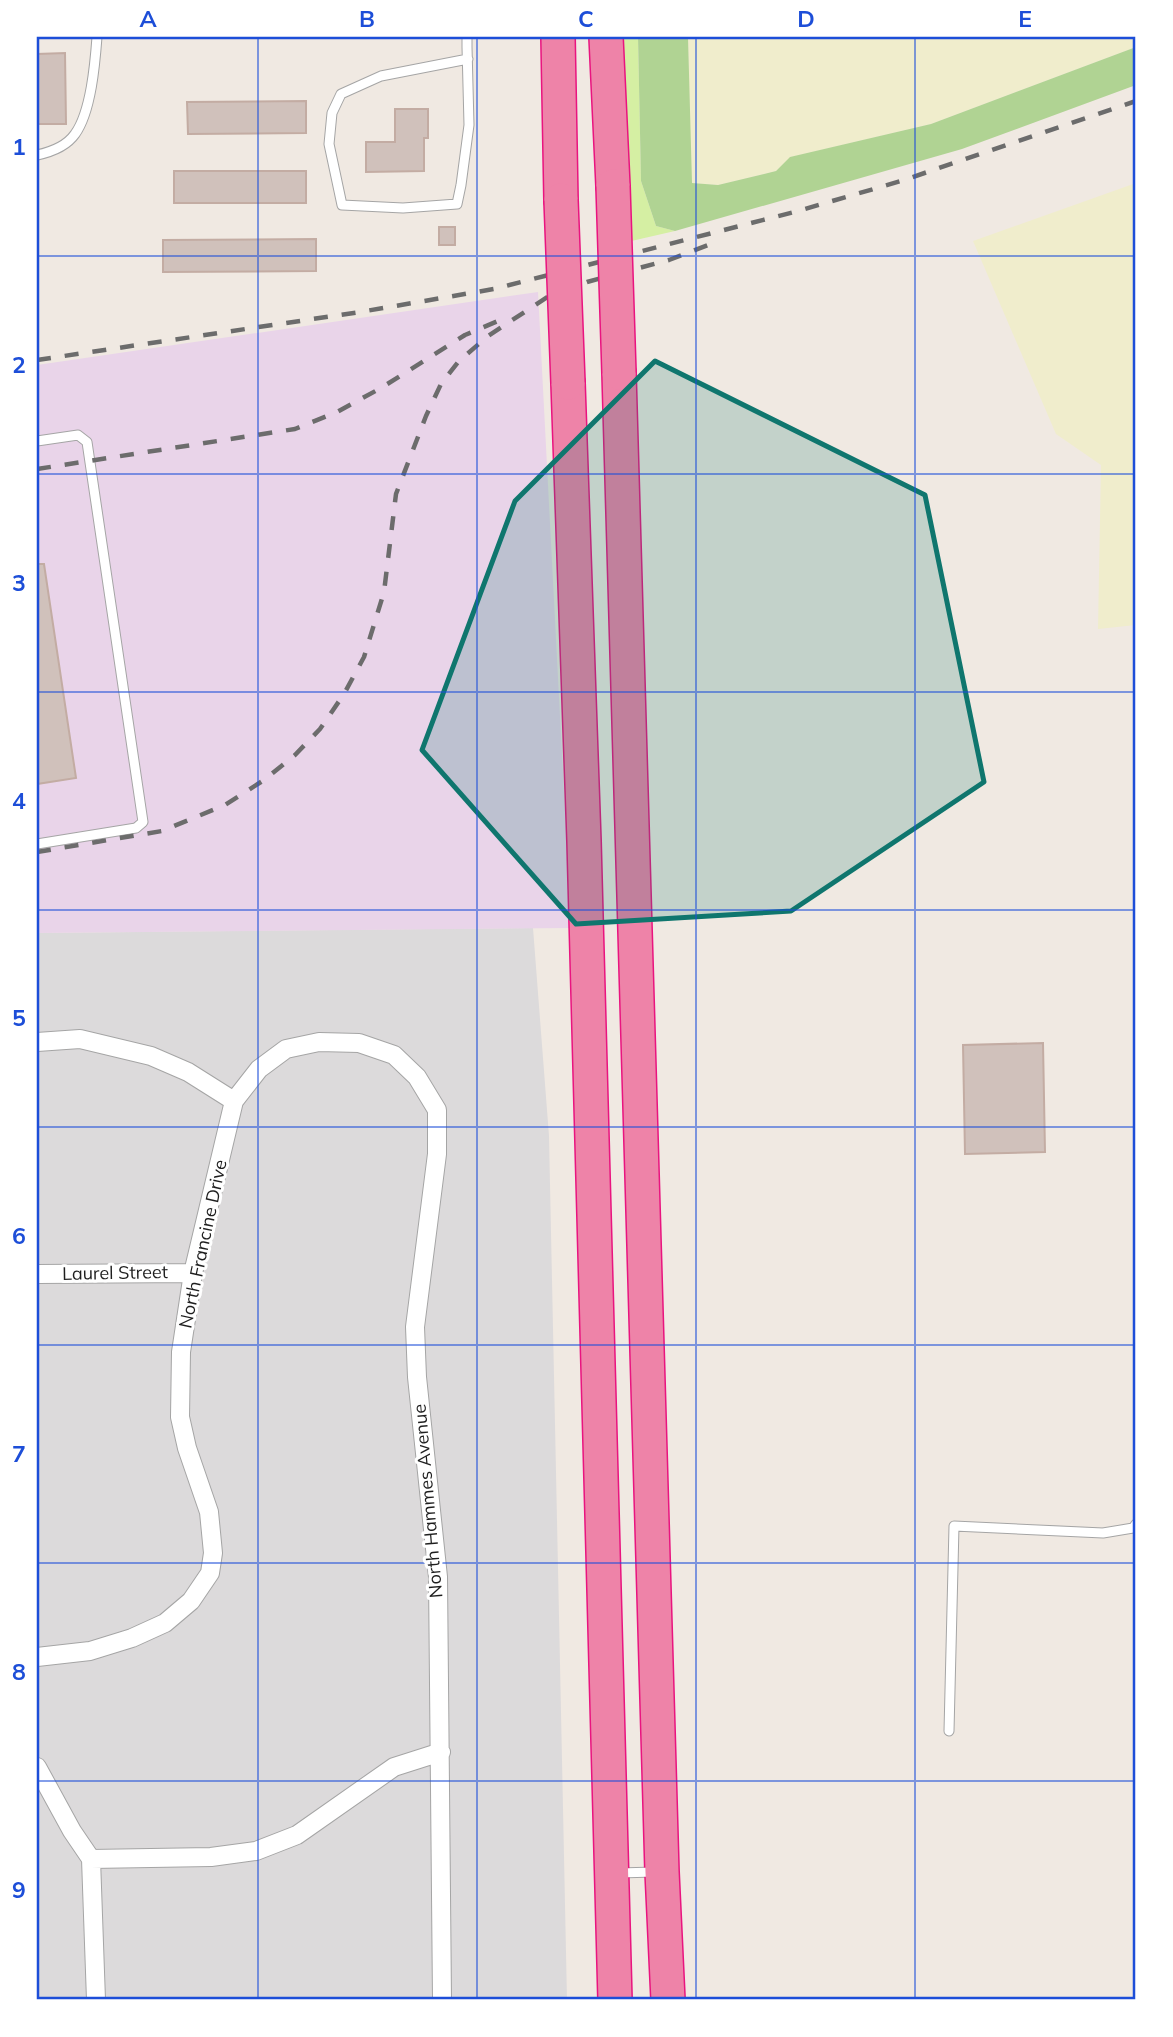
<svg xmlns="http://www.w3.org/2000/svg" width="1173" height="2037" font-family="Mulish,sans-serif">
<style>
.residential{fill:#dcdadb}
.industrial{fill:#e9d4e9}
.farmland{fill:#f0edcc}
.grass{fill:#d5efa3}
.forest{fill:#b0d393}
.building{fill:#d0c1bb;stroke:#c3aca3;stroke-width:2}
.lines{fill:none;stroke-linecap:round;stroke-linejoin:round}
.lane-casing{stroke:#a5a5a5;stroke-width:11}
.street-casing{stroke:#a5a5a5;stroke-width:20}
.highway-casing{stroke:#e9147f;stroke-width:36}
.lane{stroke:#fff;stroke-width:9}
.street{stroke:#fff;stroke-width:18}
.highway{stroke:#ee83a8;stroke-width:33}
.rail{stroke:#6c6c6c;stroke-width:4.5;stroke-dasharray:14 14;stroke-linecap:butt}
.highway-bridge-casing{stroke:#e9147f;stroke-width:36;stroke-linecap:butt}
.highway-bridge{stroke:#ee83a8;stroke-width:33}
.marked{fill:#0f766e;fill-opacity:0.2;stroke:#0f766e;stroke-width:5;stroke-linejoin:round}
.grid{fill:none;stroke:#1d4ed8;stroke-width:2;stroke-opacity:0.55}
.labels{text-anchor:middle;stroke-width:6;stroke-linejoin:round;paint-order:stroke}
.street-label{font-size:18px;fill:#1e1e1e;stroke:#fff}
.neatline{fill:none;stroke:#1d4ed8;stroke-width:2.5}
.grid-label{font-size:23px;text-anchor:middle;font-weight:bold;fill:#1d4ed8}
</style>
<rect width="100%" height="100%" fill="#f0e9e2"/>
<path class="residential" d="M 533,928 L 549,1136 L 567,2000 L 37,2000 L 37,933 Z"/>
<path class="industrial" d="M 538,292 L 571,928 L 37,933 L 37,365 Z"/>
<path class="farmland" d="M 688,37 L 1136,37 L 1136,47 L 931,124 L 791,157 L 776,171 L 718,185 L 691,183 Z
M 1136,183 L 1136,625 L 1098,629 L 1101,465 L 1056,434 L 973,241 Z"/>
<path class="grass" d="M 620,37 L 638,37 L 641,181 L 656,226 L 675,231 L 627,242 Z"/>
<path class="forest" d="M 638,37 L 688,37 L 692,183 L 718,185 L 776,171 L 790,157 L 931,124 L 1136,47 L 1136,85 L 962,149 L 675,231 L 656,226 L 641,181 Z"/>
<path class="building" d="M 65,53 L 66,124 L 37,124 L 37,54 Z
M 306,101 L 306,133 L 188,134 L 187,102 Z
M 395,109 L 428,109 L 428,138 L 424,138 L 424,171 L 366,172 L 366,142 L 395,142 Z
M 174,171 L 306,171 L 306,203 L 174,203 Z
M 439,227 L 455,227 L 455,245 L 439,245 Z
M 316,239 L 316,271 L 163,272 L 163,240 Z
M 37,564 L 44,564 L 76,778 L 37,784 Z
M 1043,1043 L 1045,1152 L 965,1154 L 963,1045 Z"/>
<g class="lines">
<defs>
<path id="lane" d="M 467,37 L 467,47 L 469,125 L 461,185 L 457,204 L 403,208 L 342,205 L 329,144 L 332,113 L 341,94 L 381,76 L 468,59
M 37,155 C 51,152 66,147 75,134 C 91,112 95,64 97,37
M 37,441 L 78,435 L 87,442 L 143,822 L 136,828 L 37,844
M 949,1731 L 954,1526 L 1103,1533 L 1133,1528 L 1136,1524
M 619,1873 L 654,1872"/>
<path id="street" d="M 37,1042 L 80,1039 L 151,1056 L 188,1072 L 234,1101
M 37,1274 L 193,1273
M 37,1657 L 90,1651 L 132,1638 L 165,1623 L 191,1601 L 210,1573 L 213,1553 L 209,1512 L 187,1448 L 180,1417 L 181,1352 L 193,1273 L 234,1101 L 259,1069 L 286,1049 L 319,1042 L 359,1043 L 394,1055 L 417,1077 L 437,1110 L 437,1154 L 415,1327 L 417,1377 L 438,1577 L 442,2000
M 37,1767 L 72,1831 L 91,1859 L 96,2000
M 91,1859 L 211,1857 L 256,1851 L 297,1835 L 394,1767 L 441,1752"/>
<path id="highway" d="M 558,37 L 561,200
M 606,37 L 613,186
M 619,373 L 662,1872 L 668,2000
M 568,383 L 584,841 L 615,2000"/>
</defs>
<use href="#lane" class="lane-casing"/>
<use href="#street" class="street-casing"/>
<use href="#highway" class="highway-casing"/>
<use href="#lane" class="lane"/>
<use href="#street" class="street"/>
<use href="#highway" class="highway"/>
<path class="rail" d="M 37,360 L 360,312 L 494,289 L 798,211 L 901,181 L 1136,101
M 37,469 L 295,429 L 337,412 L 381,388 L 465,335 L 498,321
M 37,852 L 162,831 L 225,805 L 264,780 L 295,755 L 320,729 L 344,694 L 364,657 L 384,592 L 396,494 L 426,416 L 441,384 L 459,361 L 488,336 L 549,296 L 587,282 L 669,260 L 716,242"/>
<defs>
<path id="highway-bridge" d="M 613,186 L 619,373
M 561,200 L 568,383"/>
</defs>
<use href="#highway-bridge" class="highway-bridge-casing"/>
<use href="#highway-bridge" class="highway-bridge"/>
</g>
<path class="marked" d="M 655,361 L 925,495 L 984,782 L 791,911 L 576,924 L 422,750 L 515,501 Z"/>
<path class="grid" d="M 258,37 L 258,2000M 477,37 L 477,2000M 696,37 L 696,2000M 915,37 L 915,2000M 37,256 L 1136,256M 37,474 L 1136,474M 37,692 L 1136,692M 37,910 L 1136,910M 37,1127 L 1136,1127M 37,1345 L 1136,1345M 37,1563 L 1136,1563M 37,1781 L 1136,1781"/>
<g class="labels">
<g class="street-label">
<text transform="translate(203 1244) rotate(-78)" y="6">North Francine Drive</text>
<text transform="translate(115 1273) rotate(-1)" y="6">Laurel Street</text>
<text transform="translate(428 1501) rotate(-95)" y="6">North Hammes Avenue</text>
</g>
</g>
<rect width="1173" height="2037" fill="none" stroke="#ffffff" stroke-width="77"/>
<rect x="38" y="38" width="1096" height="1960" class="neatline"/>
<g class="grid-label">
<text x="148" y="27">A</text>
<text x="367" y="27">B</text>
<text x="586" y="27">C</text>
<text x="806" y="27">D</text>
<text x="1025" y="27">E</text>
<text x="19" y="155">1</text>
<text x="19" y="373">2</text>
<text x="19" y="591">3</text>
<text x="19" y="809">4</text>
<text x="19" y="1026">5</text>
<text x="19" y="1244">6</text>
<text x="19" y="1462">7</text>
<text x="19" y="1680">8</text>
<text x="19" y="1898">9</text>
</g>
</svg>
